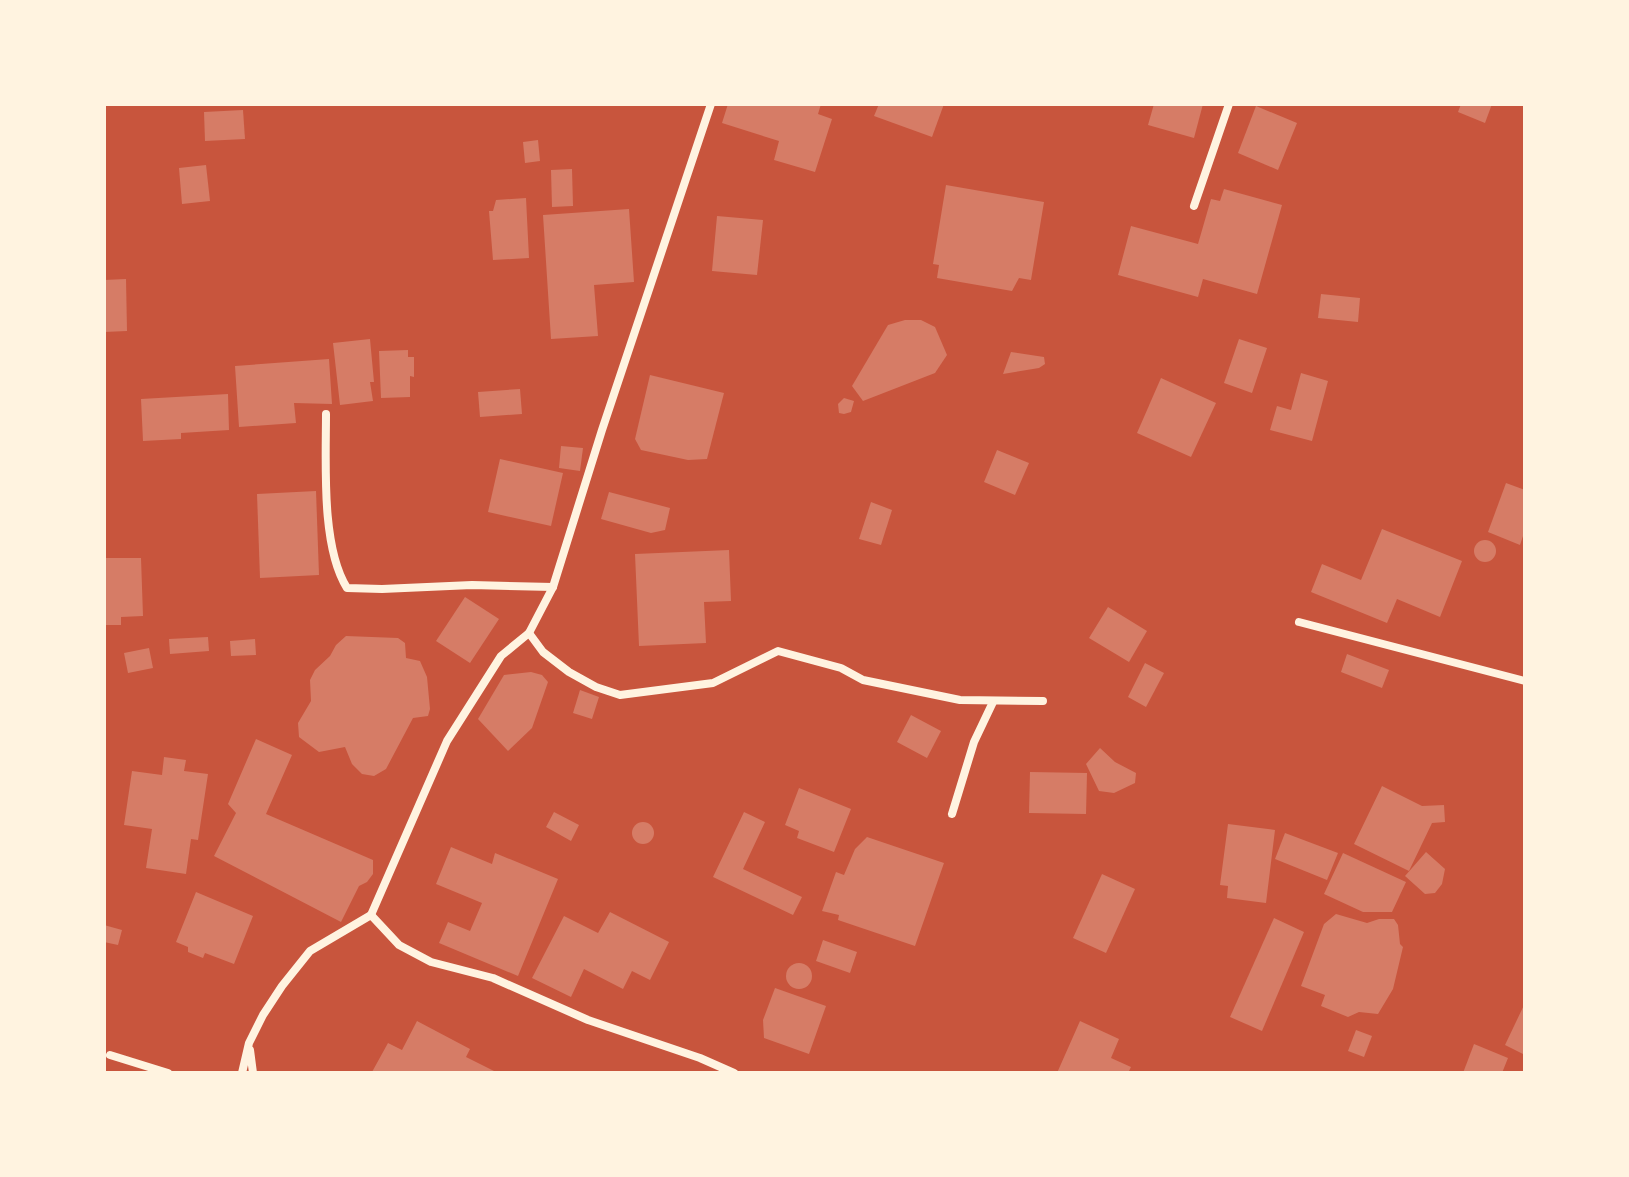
<svg xmlns="http://www.w3.org/2000/svg" width="1629" height="1177" font-family="'Roboto Condensed',sans-serif">
  <style>
    .building { fill: #d67c66 }
    .lines { fill: none; stroke-linecap: round; stroke-linejoin: round }
    .minor { stroke: #fff3e0; stroke-width: 8 }
  </style>
  <rect width="100%" height="100%" fill="#c8553d"/>
  <!-- building -->
  <g class="building">
    <polygon points="728,104 821,104 818,114 832,119 815,172 774,160 779,141 722,123"/>
    <polygon points="879,104 944,104 932,137 874,116"/>
    <polygon points="1154,104 1203,104 1194,138 1148,125"/>
    <polygon points="1461,104 1492,104 1485,123 1458,112"/>
    <polygon points="1256,106 1297,123 1278,170 1238,153"/>
    <polygon points="243,110 245,139 205,141 204,112"/>
    <polygon points="538,140 540,161 525,163 523,142"/>
    <polygon points="206,165 210,201 182,204 179,168"/>
    <polygon points="572,169 573,206 552,207 551,170"/>
    <polygon points="946,185 1044,202 1031,280 1019,278 1012,291 937,278 939,265 933,264"/>
    <polygon points="1224,189 1282,205 1257,294 1203,279 1198,297 1118,275 1131,226 1198,244 1211,199 1220,201"/>
    <polygon points="526,198 529,258 493,260 489,211 493,211 496,200"/>
    <polygon points="629,209 634,282 594,285 598,336 551,339 543,215"/>
    <polygon points="717,216 763,220 757,275 712,271"/>
    <polygon points="126,279 127,331 104,332 104,280"/>
    <polygon points="1321,294 1360,298 1358,322 1318,318"/>
    <polygon points="905,320 921,320 935,327 947,355 935,373 863,401 852,386 888,325"/>
    <polygon points="370,339 374,382 370,382 373,401 340,405 333,343"/>
    <polygon points="1239,339 1267,348 1252,393 1224,383"/>
    <polygon points="408,350 408,357 414,357 414,377 410,376 410,397 381,398 379,351"/>
    <polygon points="1011,352 1044,357 1045,364 1039,368 1003,374"/>
    <polygon points="329,359 332,404 294,403 296,423 239,427 235,366"/>
    <polygon points="1301,373 1328,381 1312,441 1270,430 1277,406 1291,410"/>
    <polygon points="650,375 724,393 707,459 688,460 641,450 635,439"/>
    <polygon points="1161,378 1216,403 1191,457 1137,433"/>
    <polygon points="520,389 522,414 480,417 478,392"/>
    <polygon points="228,394 229,430 181,433 181,439 143,441 141,399"/>
    <polygon points="844,398 854,401 851,412 844,414 839,413 838,404"/>
    <polygon points="561,446 583,448 580,471 559,468"/>
    <polygon points="997,450 1029,463 1015,495 984,482"/>
    <polygon points="500,459 563,473 551,526 488,512"/>
    <polygon points="1506,483 1525,490 1525,530 1520,545 1488,532"/>
    <polygon points="316,491 319,575 260,578 257,494"/>
    <polygon points="609,492 670,508 665,530 651,533 601,519"/>
    <polygon points="871,502 892,510 881,545 859,539"/>
    <polygon points="1382,529 1462,561 1440,617 1397,599 1387,623 1311,592 1322,564 1361,580"/>
    <circle cx="1485" cy="551" r="11"/>
    <polygon points="729,550 731,601 704,602 706,643 639,646 635,554"/>
    <polygon points="104,558 141,558 143,616 121,617 121,625 104,625"/>
    <polygon points="465,597 499,619 470,663 436,641"/>
    <polygon points="1108,607 1147,631 1129,662 1089,638"/>
    <polygon points="346,636 398,638 405,643 406,658 420,661 427,677 430,709 428,716 413,718 386,769 374,776 362,774 352,764 345,747 319,752 299,737 298,723 311,701 310,680 315,670 330,656 336,645"/>
    <polygon points="208,637 209,651 170,654 169,639"/>
    <polygon points="255,639 256,655 231,656 230,641"/>
    <polygon points="149,648 153,668 128,673 124,653"/>
    <polygon points="1347,654 1389,670 1382,688 1341,672"/>
    <polygon points="1145,663 1164,673 1146,707 1128,697"/>
    <polygon points="531,672 542,675 548,682 532,728 508,751 478,719 504,675"/>
    <polygon points="580,690 599,697 592,719 573,713"/>
    <polygon points="911,715 941,731 927,758 897,742"/>
    <polygon points="256,739 292,755 266,814 373,860 373,874 367,882 359,886 341,922 214,856 236,813 228,804"/>
    <polygon points="1100,748 1115,762 1136,773 1135,783 1114,793 1099,791 1086,764"/>
    <polygon points="164,757 186,760 184,771 208,774 198,840 191,839 186,874 146,868 152,829 124,825 132,771 162,775"/>
    <polygon points="1030,772 1087,773 1086,814 1029,813"/>
    <polygon points="1382,786 1422,806 1444,805 1445,822 1432,823 1409,871 1354,844"/>
    <polygon points="799,788 851,809 834,852 797,838 799,831 785,825"/>
    <polygon points="554,812 579,825 571,841 546,827"/>
    <polygon points="744,812 765,822 743,869 802,897 793,915 713,877"/>
    <circle cx="643" cy="833" r="11"/>
    <polygon points="1228,824 1275,830 1266,903 1227,898 1228,886 1220,885"/>
    <polygon points="1285,833 1338,853 1327,880 1275,859"/>
    <polygon points="867,837 944,863 915,946 838,920 839,915 822,911 836,872 844,875 855,849"/>
    <polygon points="451,847 492,864 495,853 558,879 518,976 439,943 448,922 470,931 482,903 436,884"/>
    <polygon points="1426,852 1445,869 1442,884 1435,893 1425,894 1405,876"/>
    <polygon points="1343,853 1406,882 1392,912 1363,912 1324,894"/>
    <polygon points="1102,874 1135,889 1106,953 1073,938"/>
    <polygon points="196,892 253,916 234,964 205,953 203,958 188,952 188,947 176,942"/>
    <polygon points="610,912 669,942 650,980 632,971 623,989 584,969 571,997 532,978 564,916 598,933"/>
    <polygon points="1336,914 1367,923 1379,919 1394,919 1398,925 1400,944 1403,947 1393,989 1378,1014 1359,1012 1348,1017 1321,1006 1325,995 1301,986 1324,924"/>
    <polygon points="1274,918 1304,932 1262,1031 1230,1017"/>
    <polygon points="104,925 122,930 118,945 104,942"/>
    <polygon points="823,940 857,952 850,973 816,961"/>
    <circle cx="799" cy="976" r="13"/>
    <polygon points="775,988 826,1006 809,1054 764,1038 763,1020"/>
    <polygon points="1525,1003 1525,1055 1505,1045"/>
    <polygon points="417,1021 470,1049 466,1057 498,1073 372,1072 388,1043 402,1050"/>
    <polygon points="1080,1021 1119,1039 1111,1058 1131,1067 1128,1073 1057,1073"/>
    <polygon points="1356,1030 1372,1036 1364,1057 1348,1051"/>
    <polygon points="1474,1044 1508,1058 1502,1073 1463,1073"/>
  </g>
  <g class="lines">
    <!-- minor -->
    <g class="minor">
      <polyline points="1194,206 1229,104"/>
      <path d="M326 414C326 462 321 547 347 588L382 589 472 585 553 587"/>
      <polyline points="1299,622 1525,681"/>
      <polyline points="529,633 543,652 569,672 596,687 620,695 713,683 778,651 841,668 863,680 960,700 1043,701"/>
      <polyline points="952,814 974,742 993,702"/>
      <polyline points="371,915 447,741 501,656 529,633 553,587 602,430 711,104"/>
      <polyline points="250,1050 253,1073"/>
      <polyline points="110,1055 168,1073"/>
      <polyline points="242,1073 249,1043 263,1015 282,986 310,951 371,915 399,945 431,962 493,978 588,1020 700,1058 734,1073"/>
    </g>
  </g>
  <!-- border -->
  <rect width="1629" height="1177" fill="none" stroke="#fff3e0" stroke-width="212"/>
</svg>
